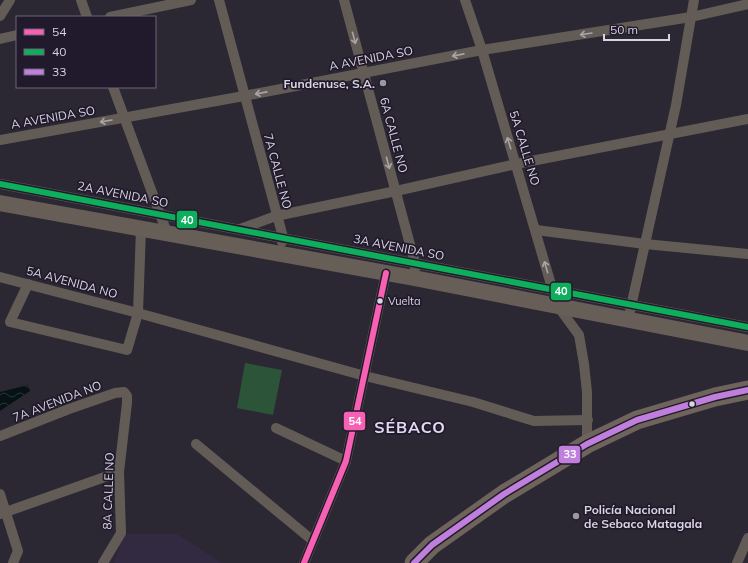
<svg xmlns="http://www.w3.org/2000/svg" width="748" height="563" font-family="Mulish,sans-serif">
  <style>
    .built { fill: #322a40 }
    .garden { fill: #2b5438 }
    .water { fill: url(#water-waves) }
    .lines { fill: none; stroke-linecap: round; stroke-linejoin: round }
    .street { stroke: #635c56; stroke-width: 10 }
    .primary { stroke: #685e58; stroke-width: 16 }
    .highway { stroke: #6e645c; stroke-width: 19 }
    .bus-1-casing { stroke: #211a2c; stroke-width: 9 }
    .bus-2-casing { stroke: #211a2c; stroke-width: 9 }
    .bus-3-casing { stroke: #211a2c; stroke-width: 9 }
    .bus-1 { stroke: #f860b3; stroke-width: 6 }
    .bus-2 { stroke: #0daf5c; stroke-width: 6 }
    .bus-3 { stroke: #c07fdc; stroke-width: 6 }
    .oneway { stroke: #a9a4a9 }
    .poi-dot { fill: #9c98a3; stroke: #211a2c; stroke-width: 1.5 }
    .bus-dot { fill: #d8d4e0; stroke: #211a2c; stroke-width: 1.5 }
    .labels { text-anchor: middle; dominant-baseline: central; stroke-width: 3.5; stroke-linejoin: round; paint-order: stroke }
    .bus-label { font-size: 11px; fill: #d8d4e0; stroke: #211a2c; text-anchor: start }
    .street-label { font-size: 12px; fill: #d8d4e0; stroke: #211a2c }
    .poi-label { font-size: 12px; font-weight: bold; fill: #d8d4e0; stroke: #211a2c; text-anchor: end }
    .district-label { font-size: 16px; font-weight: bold; letter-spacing: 1px; fill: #e2d9f2; stroke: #211a2c }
    .line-badge { stroke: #211a2c; stroke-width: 1.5 }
    .badge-label { font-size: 11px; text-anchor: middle; font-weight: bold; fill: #fff }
  </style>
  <defs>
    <pattern id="water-waves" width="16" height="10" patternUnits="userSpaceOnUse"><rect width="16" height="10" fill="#061215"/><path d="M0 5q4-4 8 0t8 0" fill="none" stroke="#2a3437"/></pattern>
  </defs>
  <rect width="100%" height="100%" fill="#2c2833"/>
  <!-- built -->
  <polygon class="built" points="124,534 177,534 222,563 114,563"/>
  <!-- garden -->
  <polygon class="garden" points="245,363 282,370 273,415 237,408"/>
  <!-- water -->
  <polygon class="water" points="28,385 30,391 0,411 0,392"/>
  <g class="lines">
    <!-- street -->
    <g class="street">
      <polyline points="81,0 87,17"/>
      <polyline points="219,0 283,237 282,242"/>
      <polyline points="344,0 415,263 415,269"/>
      <polyline points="465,0 482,50 557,305 579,335 584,364 587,392 587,444"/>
      <polyline points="0,16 10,0"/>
      <polyline points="110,17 191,0"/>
      <polyline points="0,39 17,35"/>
      <polyline points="113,87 167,233"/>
      <polyline points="0,140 244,96 482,50 691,17 748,4"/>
      <polyline points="0,184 748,327"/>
      <polyline points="240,229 276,216 396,191 516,164 748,119"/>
      <polyline points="536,230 645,244 748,254"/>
      <polyline points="0,277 138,313 365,376 473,402 534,421 588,420"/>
      <polyline points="28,284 10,322 127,350 138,313 141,229"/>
      <polyline points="630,311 676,105 694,0"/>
      <polyline points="276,428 346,461"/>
      <polyline points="0,436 69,409 115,393 124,392 127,396 127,403 119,472 121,533 103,563"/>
      <polyline points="196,444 312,540"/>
      <polyline points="0,494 18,551 13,563"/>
      <polyline points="0,514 119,472"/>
      <polyline points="304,563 346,461 386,273"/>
      <polyline points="737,563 748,538"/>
    </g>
    <!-- primary -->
    <polyline class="primary" points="0,203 414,278 748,343"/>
    <!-- highway -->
    <polyline class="highway" points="414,563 432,545 504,494 587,444 637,420 715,397 748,390"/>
    <defs>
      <polyline id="bus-1" points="304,563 346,461 386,273"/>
      <polyline id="bus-2" points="0,184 748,327"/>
      <polyline id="bus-3" points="414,563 432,545 504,494 587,444 637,420 715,397 748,390"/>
    </defs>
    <!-- bus-1 casing -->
    <use href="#bus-1" class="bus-1-casing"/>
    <!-- bus-2 casing -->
    <use href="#bus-2" class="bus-2-casing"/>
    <!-- bus-3 casing -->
    <use href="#bus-3" class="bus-3-casing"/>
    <!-- bus-1 -->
    <use href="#bus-1" class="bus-1"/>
    <!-- bus-2 -->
    <use href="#bus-2" class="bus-2"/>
    <!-- bus-3 -->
    <use href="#bus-3" class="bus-3"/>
  </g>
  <!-- one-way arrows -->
  <defs><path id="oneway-shaft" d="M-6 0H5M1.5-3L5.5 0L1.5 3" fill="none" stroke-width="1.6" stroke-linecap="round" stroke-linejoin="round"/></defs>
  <g class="oneway">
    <use href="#oneway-shaft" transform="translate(586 34) rotate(171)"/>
    <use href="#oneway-shaft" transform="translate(354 38) rotate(75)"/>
    <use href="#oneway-shaft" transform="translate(458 55) rotate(169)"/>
    <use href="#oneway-shaft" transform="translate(261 93) rotate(169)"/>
    <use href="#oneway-shaft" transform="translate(106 121) rotate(170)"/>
    <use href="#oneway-shaft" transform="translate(509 143) rotate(-107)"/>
    <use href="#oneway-shaft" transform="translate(388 163) rotate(75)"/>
    <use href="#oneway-shaft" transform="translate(546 267) rotate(-106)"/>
  </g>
  <!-- markers -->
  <g class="poi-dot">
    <circle cx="383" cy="83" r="4"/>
    <circle cx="576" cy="516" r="4"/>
  </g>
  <g class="bus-dot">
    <circle cx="380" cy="301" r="3.5"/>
    <circle cx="692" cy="404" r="3.5"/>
  </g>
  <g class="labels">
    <!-- bus labels -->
    <g class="bus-label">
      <text x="388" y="301">Vuelta</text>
    </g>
    <!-- street labels -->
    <g class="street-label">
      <text transform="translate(371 58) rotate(-11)">A AVENIDA SO</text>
      <text transform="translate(53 117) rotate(-10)">A AVENIDA SO</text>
      <text transform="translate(394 135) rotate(75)">6A CALLE NO</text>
      <text transform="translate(525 148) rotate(73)">5A CALLE NO</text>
      <text transform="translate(278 171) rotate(75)">7A CALLE NO</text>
      <text transform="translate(123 194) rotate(11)">2A AVENIDA SO</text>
      <text transform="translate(399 247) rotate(11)">3A AVENIDA SO</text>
      <text transform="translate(72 282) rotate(15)">5A AVENIDA NO</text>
      <text transform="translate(57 401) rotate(-21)">7A AVENIDA NO</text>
      <text transform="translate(108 491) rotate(-88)">8A CALLE NO</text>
    </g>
    <!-- poi labels -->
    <g class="poi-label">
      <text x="375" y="83">Fundenuse, S.A.</text>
      <text x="584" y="509" text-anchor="start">Policía Nacional<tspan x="584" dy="14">de Sebaco Matagala</tspan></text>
    </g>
    <!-- district labels -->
    <g class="district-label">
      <text x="410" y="427">SÉBACO</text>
    </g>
  </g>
  <g class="line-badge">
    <rect x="176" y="210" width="22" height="19" rx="4" fill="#0daf5c"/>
    <rect x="550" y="282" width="22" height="19" rx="4" fill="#0daf5c"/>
    <rect x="343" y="411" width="23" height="20" rx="4" fill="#f860b3"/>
    <rect x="558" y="445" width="23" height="19" rx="4" fill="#c07fdc"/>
  </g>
  <g class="badge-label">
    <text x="187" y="224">40</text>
    <text x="561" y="295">40</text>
    <text x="355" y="425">54</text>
    <text x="570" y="458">33</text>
  </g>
  <!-- legend -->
  <rect x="16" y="16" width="140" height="72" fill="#211a2c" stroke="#6a6474"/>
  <rect x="24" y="29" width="20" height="6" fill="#f860b3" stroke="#6a6474"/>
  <text x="52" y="36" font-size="12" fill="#d8d4e0">54</text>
  <rect x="24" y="49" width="20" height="6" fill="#0daf5c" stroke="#6a6474"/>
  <text x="52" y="56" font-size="12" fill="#d8d4e0">40</text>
  <rect x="24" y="69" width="20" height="6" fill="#c07fdc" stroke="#6a6474"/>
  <text x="52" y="76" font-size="12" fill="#d8d4e0">33</text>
  <!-- scale -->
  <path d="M604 34v6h65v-6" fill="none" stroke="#d8d4e0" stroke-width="2"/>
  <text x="610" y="34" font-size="12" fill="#d8d4e0" stroke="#211a2c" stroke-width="3" paint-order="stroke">50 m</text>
</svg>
